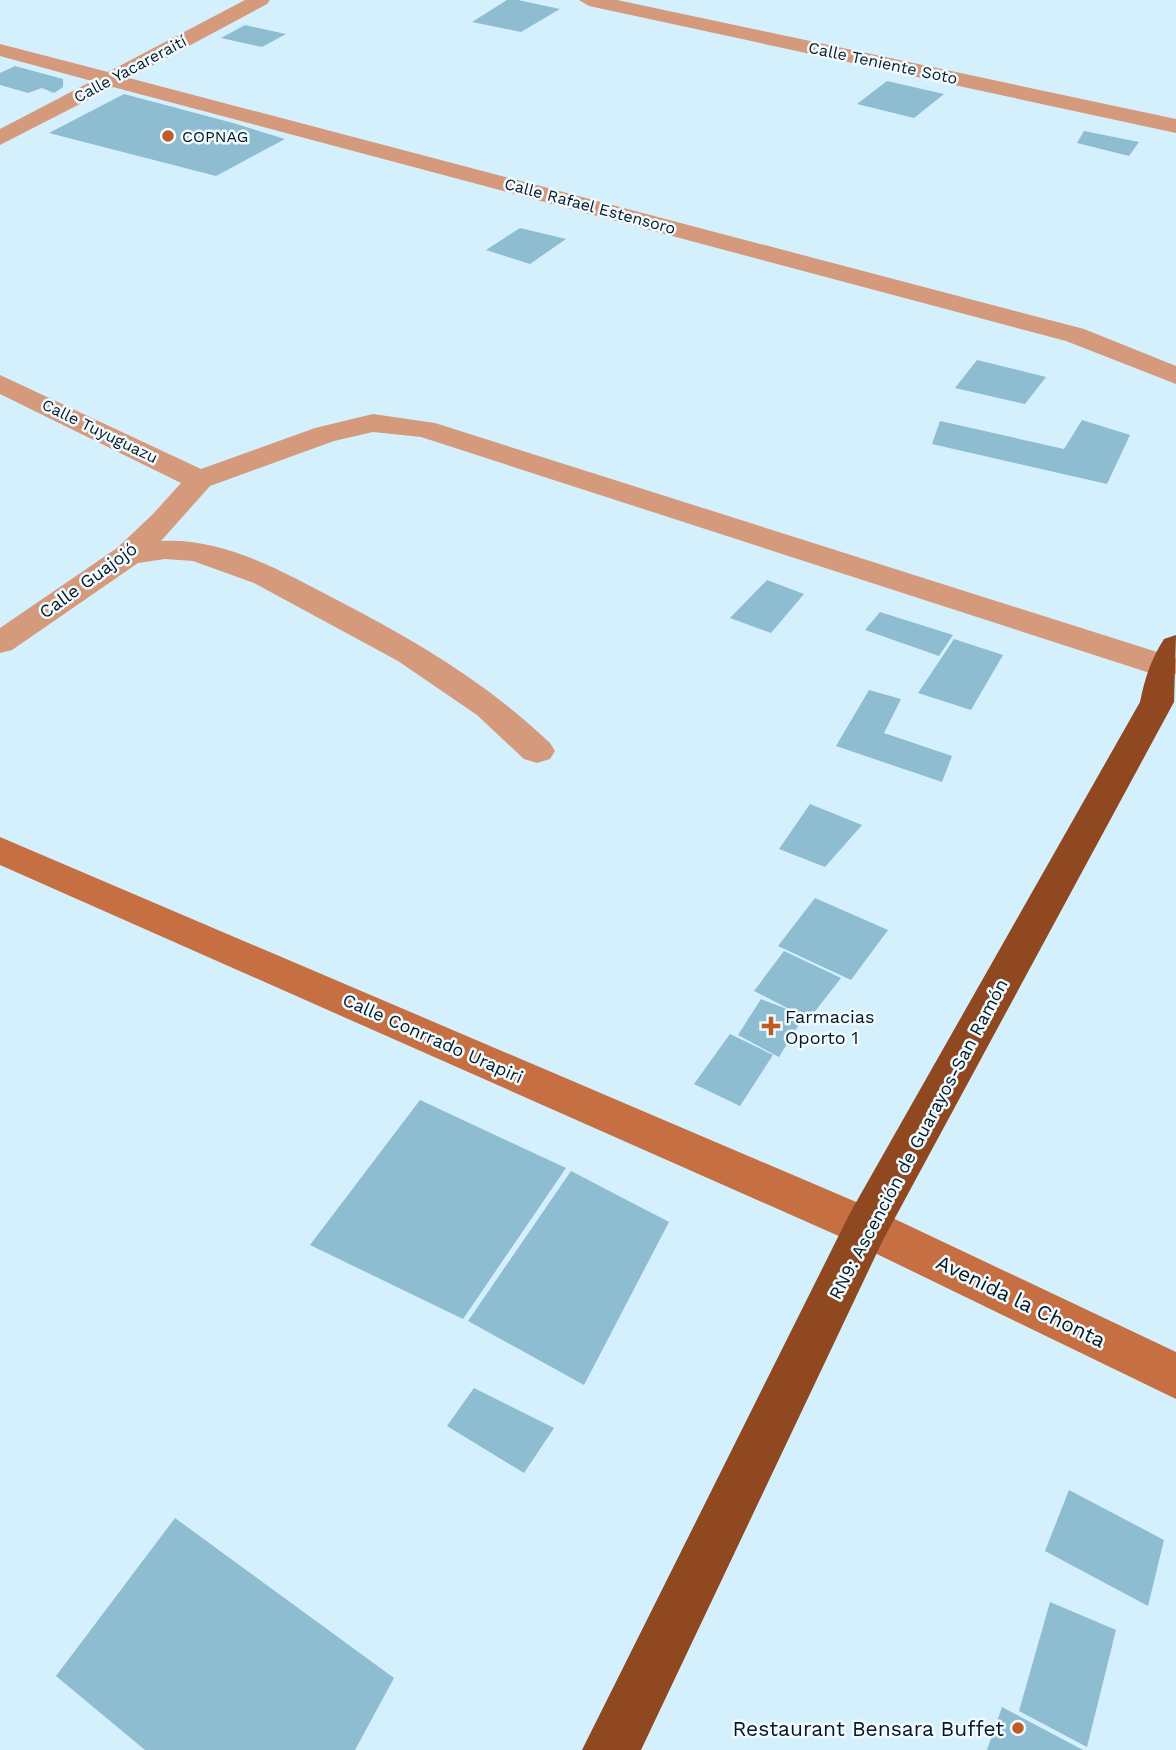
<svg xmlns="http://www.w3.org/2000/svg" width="1176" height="1750" font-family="'Work Sans',sans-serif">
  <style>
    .building { fill: #8ebcd1 }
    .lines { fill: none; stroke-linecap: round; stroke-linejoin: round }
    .street { fill: #d5997c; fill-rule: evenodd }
    .secondary { fill: #c66f42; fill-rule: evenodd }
    .highway { fill: #904821; fill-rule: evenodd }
    .poi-dot { fill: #bf5c23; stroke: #f0fafe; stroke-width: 2.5 }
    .labels { text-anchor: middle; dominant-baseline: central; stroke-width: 5; stroke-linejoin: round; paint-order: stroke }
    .far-street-label { font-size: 16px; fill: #071920; stroke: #f0fafe }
    .far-poi-label { font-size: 16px; fill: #071920; stroke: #f0fafe; text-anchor: start }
    .street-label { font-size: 18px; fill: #071920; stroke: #f0fafe }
    .poi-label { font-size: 18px; fill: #071920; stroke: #f0fafe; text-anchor: start }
    .near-street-label { font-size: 21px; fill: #071920; stroke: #f0fafe }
    .near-poi-label { font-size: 21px; fill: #071920; stroke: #f0fafe; text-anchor: end }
  </style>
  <rect width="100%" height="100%" fill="#d4f0fc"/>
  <!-- building -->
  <g class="building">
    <polygon points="507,0 518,0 560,9 521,32 472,22"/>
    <polygon points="245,25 286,34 262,47 221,38"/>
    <polygon points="15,66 63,79 63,87 54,93 42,88 28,93 0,85 0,73"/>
    <polygon points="887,81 944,94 914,118 857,104"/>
    <polygon points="124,94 233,123 285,139 216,176 49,133"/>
    <polygon points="1084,131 1139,142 1129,156 1077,143"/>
    <polygon points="520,228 566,239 530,264 486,250"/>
    <polygon points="977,360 1046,377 1025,404 955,388"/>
    <polygon points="1082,420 1130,435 1107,484 932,444 940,421 1064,449"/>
    <polygon points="767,580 804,594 771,633 730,618"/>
    <polygon points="880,612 953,635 939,656 865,630"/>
    <polygon points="954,639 1003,655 971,710 918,693"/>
    <polygon points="869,690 901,699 884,733 952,756 942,782 836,746"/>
    <polygon points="810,804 862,825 825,867 779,849"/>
    <polygon points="815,898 888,930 851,980 778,946"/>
    <polygon points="784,951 841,978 809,1019 804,1016 779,1057 738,1035 761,999 797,1013 754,991"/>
    <polygon points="730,1034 773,1055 740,1106 694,1084"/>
    <polygon points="420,1100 566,1168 463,1319 310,1245"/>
    <polygon points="571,1171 669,1222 584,1385 468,1321"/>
    <polygon points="474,1388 554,1428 524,1473 447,1426"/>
    <polygon points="1069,1490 1164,1540 1148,1606 1045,1551"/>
    <polygon points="175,1518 394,1678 355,1750 145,1750 56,1676"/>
    <polygon points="1050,1602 1116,1630 1087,1747 1019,1711"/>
    <polygon points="1002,1707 1083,1750 987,1750"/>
  </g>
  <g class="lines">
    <!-- street -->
    <g class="street">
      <polygon points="245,0 270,0 267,4 129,78 1084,329 1176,366 1176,384 1066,341 113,87 0,145 0,129 92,81 0,56 0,44 108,72"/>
      <polygon points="579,0 617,0 1176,119 1176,133 589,6"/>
      <path d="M0 375 201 469 315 428 373 414 435 423 1176 658V674L1165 677 1153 674 421 437 373 432 334 441 210 486 161 541C223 537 283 572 337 600 414 640 486 682 550 743L555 751 550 759 537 763 524 759 477 715 398 661 254 583 193 561 165 559 138 563 12 650 0 653V628L117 548 153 514 181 483 0 394Z"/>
    </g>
    <!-- secondary -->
    <polygon class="secondary" points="0,837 882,1213 1176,1352 1176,1399 850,1241 0,865"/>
    <!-- highway -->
    <path class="highway" d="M1176 635 1174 702 883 1240 641 1750H582L850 1213 1140 702C1145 678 1151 659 1164 639Z"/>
  </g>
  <!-- markers -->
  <g class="poi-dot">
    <circle cx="168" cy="136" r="7"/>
    <path d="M767.5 1015.5h7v7h7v7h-7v7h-7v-7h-7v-7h7z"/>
    <circle cx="1018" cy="1728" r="7"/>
  </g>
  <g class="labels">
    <!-- far-street labels -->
    <g class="far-street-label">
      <text transform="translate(883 63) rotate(12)">Calle Teniente Soto</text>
      <text transform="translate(130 69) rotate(-28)">Calle Yacareraití</text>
      <text transform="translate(590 206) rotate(15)">Calle Rafael Estensoro</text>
      <text transform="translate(100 431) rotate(26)">Calle Tuyuguazu</text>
    </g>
    <!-- far-poi labels -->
    <g class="far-poi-label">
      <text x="182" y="136">COPNAG</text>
    </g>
    <!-- street labels -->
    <g class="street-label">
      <text transform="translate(88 580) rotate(-36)">Calle Guajojó</text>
      <text transform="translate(433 1038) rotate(24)">Calle Conrrado Urapiri</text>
      <text transform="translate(918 1139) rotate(-62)">RN9: Ascención de Guarayos-San Ramón</text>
    </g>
    <!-- poi labels -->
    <g class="poi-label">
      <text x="785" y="1016">Farmacias<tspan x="785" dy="21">Oporto 1</tspan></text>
    </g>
    <!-- near-street labels -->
    <g class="near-street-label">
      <text transform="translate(1021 1301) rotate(26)">Avenida la Chonta</text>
    </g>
    <!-- near-poi labels -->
    <g class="near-poi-label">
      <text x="1004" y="1728">Restaurant Bensara Buffet</text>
    </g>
  </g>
</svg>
